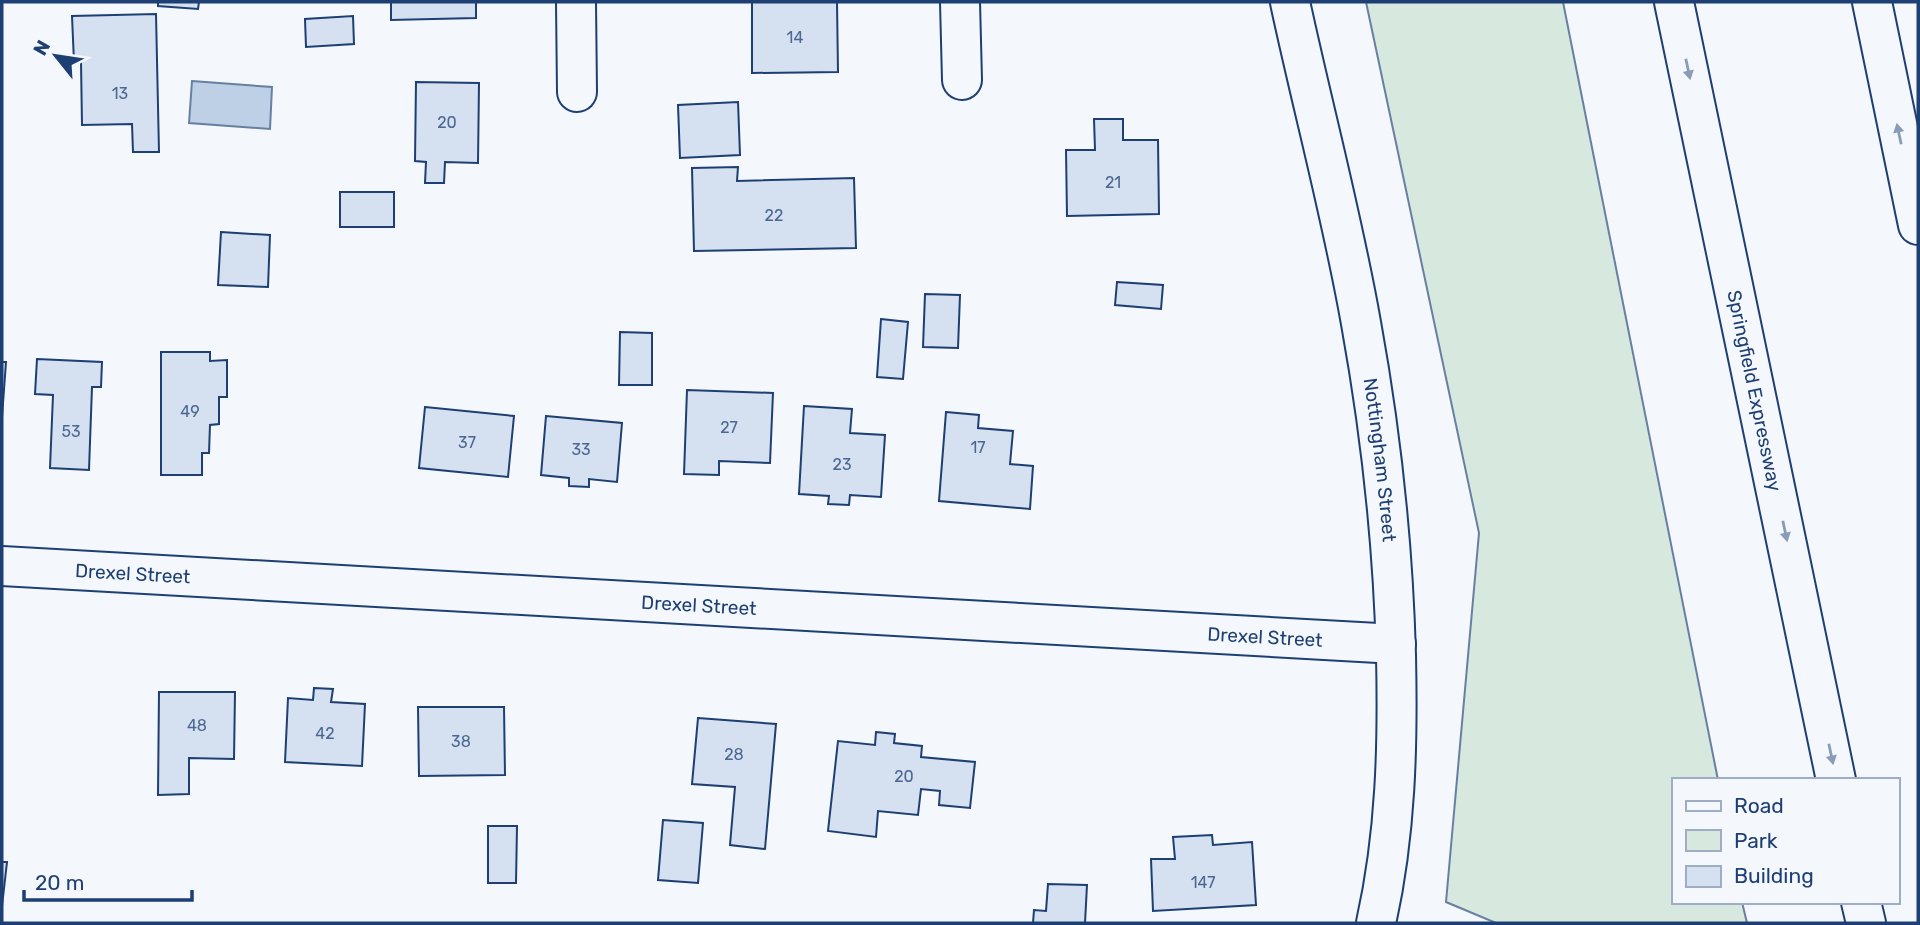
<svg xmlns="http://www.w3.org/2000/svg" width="1920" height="925" font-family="Rubik,sans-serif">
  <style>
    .green { fill: #d7e8df; stroke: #687fa3; stroke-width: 2 }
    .water { fill: #bed0e5; stroke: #687fa3; stroke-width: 2 }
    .building { fill: #d5e0f0; stroke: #1d3f73; stroke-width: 2 }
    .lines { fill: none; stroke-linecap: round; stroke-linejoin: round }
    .minor-casing { stroke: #1d3f73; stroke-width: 42 }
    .tertiary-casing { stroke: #1d3f73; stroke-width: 42 }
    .motorway-casing { stroke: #1d3f73; stroke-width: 42 }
    .minor { stroke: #f4f7fb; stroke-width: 38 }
    .tertiary { stroke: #f4f7fb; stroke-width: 38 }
    .motorway { stroke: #f4f7fb; stroke-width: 38 }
    .oneway { fill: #889bb7 }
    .labels { text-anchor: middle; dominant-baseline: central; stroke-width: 5; stroke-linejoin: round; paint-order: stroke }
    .number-label { font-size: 16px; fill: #4b6792 }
    .street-label { font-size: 19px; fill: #1d3f73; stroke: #f4f7fb }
  </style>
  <rect width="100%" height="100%" fill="#f4f7fb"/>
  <!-- green -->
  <polygon class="green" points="1366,2 1563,2 1718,780 1673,780 1673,902 1742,902 1747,923 1496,923 1446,902 1479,533"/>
  <!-- water -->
  <polygon class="water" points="192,81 272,87 270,129 189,123"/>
  <!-- building -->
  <g class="building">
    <polygon points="158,2 199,2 198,9 158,6"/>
    <polygon points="391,2 476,2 476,18 391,20"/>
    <polygon points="752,2 837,2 838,72 752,73"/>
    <polygon points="156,14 159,152 133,152 132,124 82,125 81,62 74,62 72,16"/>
    <polygon points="353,16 354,44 306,47 305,19"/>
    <polygon points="416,82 479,83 478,163 445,162 444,183 425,183 426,162 415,161"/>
    <polygon points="738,102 740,155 680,158 678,105"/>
    <polygon points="1094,119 1123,119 1123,140 1158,140 1159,214 1067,216 1066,150 1095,150"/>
    <polygon points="738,167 737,181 854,178 856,248 694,251 692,168"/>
    <rect x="340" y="192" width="54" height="35"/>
    <polygon points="221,232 270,235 268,287 218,285"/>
    <polygon points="1117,282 1163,285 1161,309 1115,305"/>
    <polygon points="925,294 960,295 958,348 923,347"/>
    <polygon points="881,319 908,322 903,379 877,377"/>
    <polygon points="620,332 652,333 652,385 619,385"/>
    <polygon points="161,352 210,352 210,361 227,360 227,397 219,397 219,424 210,425 209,453 202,453 202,475 161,475"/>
    <polygon points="37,359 102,362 101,387 92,387 89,470 50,468 53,395 35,394"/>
    <polygon points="2,362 6,362 2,417"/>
    <polygon points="687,390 773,393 770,463 719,461 719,475 684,474"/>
    <polygon points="804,406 852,409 850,433 885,435 881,497 850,495 849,505 828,504 829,496 799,494"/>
    <polygon points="425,407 514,416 508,477 419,468"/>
    <polygon points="946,412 979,415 978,428 1013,431 1010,464 1033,466 1030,509 939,501"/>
    <polygon points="546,416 622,423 617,482 589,479 589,487 569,486 569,478 541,475"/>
    <polygon points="314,688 333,689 331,702 365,704 362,766 285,762 288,698 313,700"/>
    <polygon points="159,692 235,692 234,759 189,758 189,794 158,795"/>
    <polygon points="418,707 504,707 505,775 419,776"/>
    <polygon points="698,718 776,724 765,849 730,845 735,787 692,784"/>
    <polygon points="876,732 895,734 894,743 922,746 921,757 975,762 970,808 939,805 940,791 921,789 918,815 878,811 876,837 828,831 838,741 875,745"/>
    <polygon points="663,820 703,823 698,883 658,880"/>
    <polygon points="488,826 517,826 516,883 488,883"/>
    <polygon points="1212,835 1213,845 1252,842 1256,905 1153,911 1151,859 1175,859 1173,837"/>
    <polygon points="2,862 7,862 2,906"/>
    <polygon points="1048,884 1087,885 1085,923 1033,923 1034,910 1046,911"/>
  </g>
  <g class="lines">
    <defs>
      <g id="minor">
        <polyline points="576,2 577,92"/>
        <polyline points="960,2 962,80"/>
        <path id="s1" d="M2 566 1396 644"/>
      </g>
      <g id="tertiary">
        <path id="s2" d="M1290 2C1313 109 1342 215 1361 323 1381 433 1393 543 1396 655 1398 745 1396 834 1376 923"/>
      </g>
      <g id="motorway">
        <path id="s3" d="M1674 2 1836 780"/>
        <polyline points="1872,2 1918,225"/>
        <polyline points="1861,902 1866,923"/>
      </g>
    </defs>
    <!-- minor casing -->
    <use href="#minor" class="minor-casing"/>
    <!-- tertiary casing -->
    <use href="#tertiary" class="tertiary-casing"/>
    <!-- motorway casing -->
    <use href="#motorway" class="motorway-casing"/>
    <!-- minor -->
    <use href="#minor" class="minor"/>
    <!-- tertiary -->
    <use href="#tertiary" class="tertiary"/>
    <!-- motorway -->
    <use href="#motorway" class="motorway"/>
  </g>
  <!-- one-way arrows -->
  <defs><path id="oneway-solid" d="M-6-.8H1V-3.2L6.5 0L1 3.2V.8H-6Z" transform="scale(1.75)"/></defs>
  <g class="oneway">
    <use href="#oneway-solid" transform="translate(1688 69) rotate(78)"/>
    <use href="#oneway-solid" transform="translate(1899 134) rotate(-102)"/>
    <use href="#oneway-solid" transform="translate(1785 531) rotate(78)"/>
    <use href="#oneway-solid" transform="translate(1831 754) rotate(78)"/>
  </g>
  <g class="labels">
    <!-- number labels -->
    <g class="number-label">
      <text x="795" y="37">14</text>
      <text x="120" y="93">13</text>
      <text x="447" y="122">20</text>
      <text x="1113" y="182">21</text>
      <text x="774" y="215">22</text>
      <text x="190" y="411">49</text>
      <text x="729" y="427">27</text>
      <text x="71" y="431">53</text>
      <text x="467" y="442">37</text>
      <text x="978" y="447">17</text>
      <text x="581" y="449">33</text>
      <text x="842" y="464">23</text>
      <text x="197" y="725">48</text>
      <text x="325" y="733">42</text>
      <text x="461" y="741">38</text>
      <text x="734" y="754">28</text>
      <text x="904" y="776">20</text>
      <text x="1203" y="882">147</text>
    </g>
    <!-- street labels -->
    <g class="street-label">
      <text stroke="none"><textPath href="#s3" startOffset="397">Springfield Expressway</textPath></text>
      <text stroke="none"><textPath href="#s2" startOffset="467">Nottingham Street</textPath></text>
      <text stroke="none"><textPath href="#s1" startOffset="131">Drexel Street</textPath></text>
      <text stroke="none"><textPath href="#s1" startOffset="698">Drexel Street</textPath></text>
      <text stroke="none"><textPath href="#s1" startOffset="1265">Drexel Street</textPath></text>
    </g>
  </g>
  <!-- border -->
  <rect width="1920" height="925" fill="none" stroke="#1d3f73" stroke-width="7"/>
  <!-- legend -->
  <rect x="1672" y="778" width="228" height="126" fill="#f4f7fb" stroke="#9eadc5" stroke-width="2"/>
  <rect x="1686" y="801" width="35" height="10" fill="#f4f7fb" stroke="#9eadc5" stroke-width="2"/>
  <text x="1734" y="813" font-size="21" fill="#1d3f73">Road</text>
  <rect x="1686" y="830" width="35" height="21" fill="#d7e8df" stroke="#9eadc5" stroke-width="2"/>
  <text x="1734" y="848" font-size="21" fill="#1d3f73">Park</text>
  <rect x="1686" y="866" width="35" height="21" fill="#d5e0f0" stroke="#9eadc5" stroke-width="2"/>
  <text x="1734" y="883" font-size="21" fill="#1d3f73">Building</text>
  <!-- north arrow -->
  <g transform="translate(56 56) rotate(300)" stroke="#f4f7fb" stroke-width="5" paint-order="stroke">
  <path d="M0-5L12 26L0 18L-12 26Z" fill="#1d3f73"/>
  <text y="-10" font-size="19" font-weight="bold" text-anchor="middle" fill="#1d3f73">N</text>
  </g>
  <!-- scale -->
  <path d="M24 890v10h168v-10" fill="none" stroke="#1d3f73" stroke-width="3.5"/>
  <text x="35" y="890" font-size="21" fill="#1d3f73" stroke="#f4f7fb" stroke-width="5" paint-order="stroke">20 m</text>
</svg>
